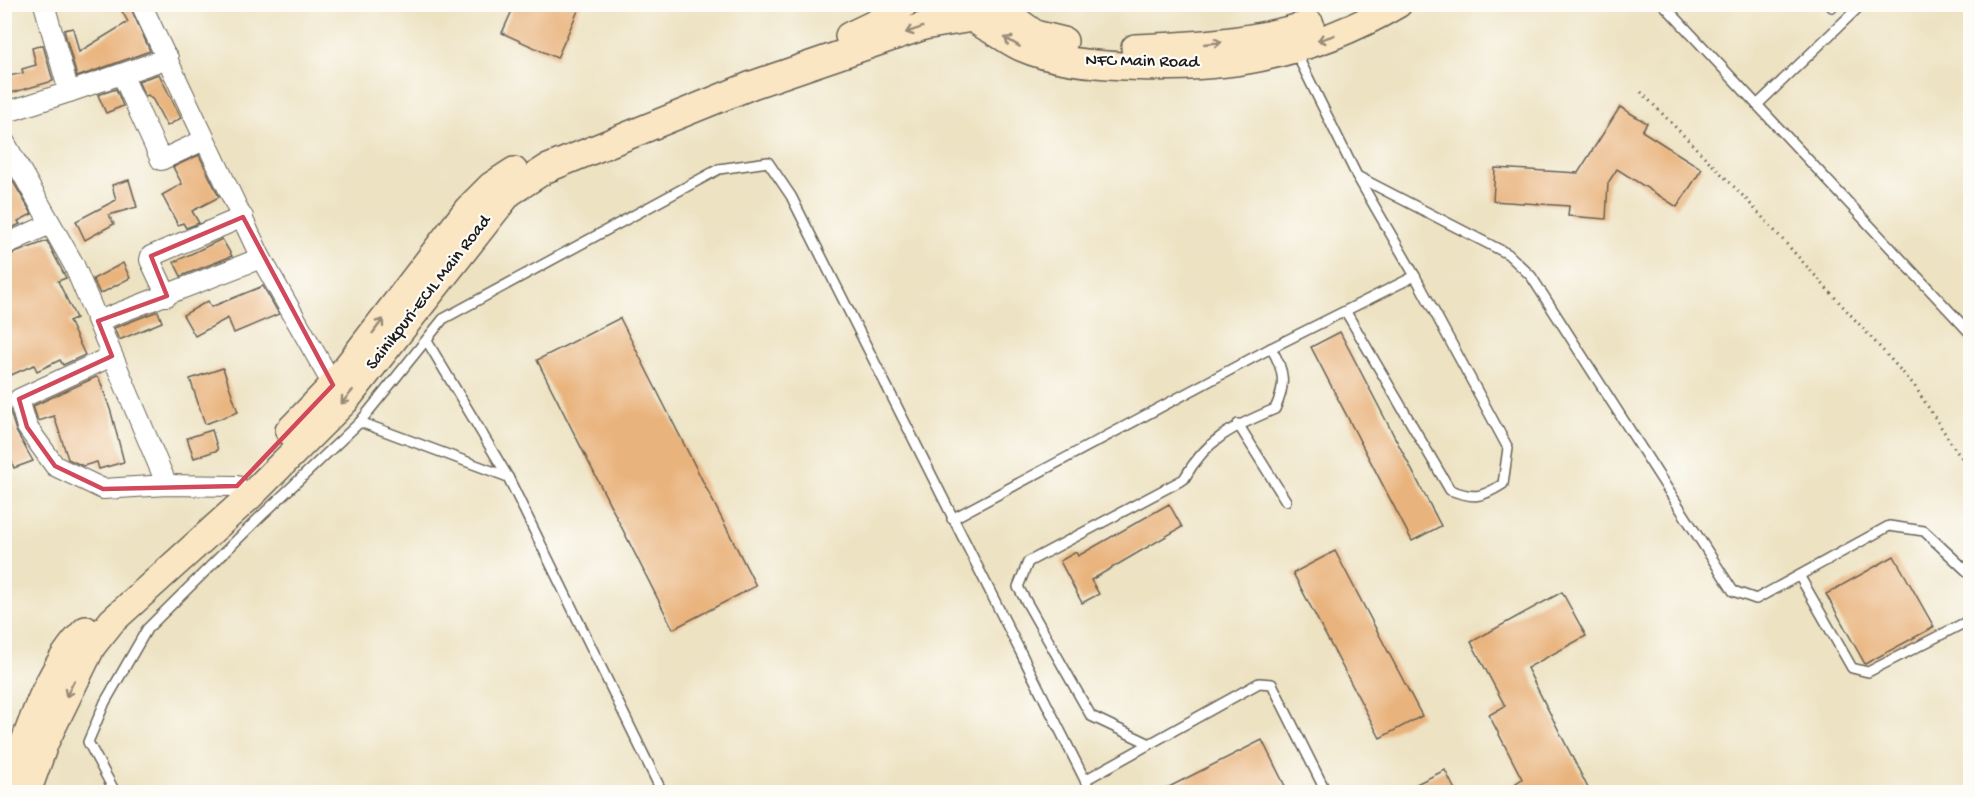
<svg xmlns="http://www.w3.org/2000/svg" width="1975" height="797" font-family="'Gochi Hand',sans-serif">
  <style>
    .building { fill: #e9b37d }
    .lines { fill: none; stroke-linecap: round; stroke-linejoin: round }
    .service-casing { stroke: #656156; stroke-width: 12 }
    .minor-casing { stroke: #656156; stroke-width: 22 }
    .secondary-casing { stroke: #656156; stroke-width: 30 }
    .path { stroke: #656156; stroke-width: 3; stroke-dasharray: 1.5 4.5; stroke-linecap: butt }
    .service { stroke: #fff; stroke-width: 9 }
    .minor { stroke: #fff; stroke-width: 20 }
    .secondary { stroke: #fbe6c4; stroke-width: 27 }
    .oneway { stroke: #978b78 }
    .marked { fill: none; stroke: #d1495b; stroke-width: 4.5; stroke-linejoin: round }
    .labels { text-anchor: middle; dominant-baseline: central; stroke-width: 4.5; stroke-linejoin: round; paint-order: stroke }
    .street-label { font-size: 18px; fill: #1c1c1c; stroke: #fdfcf7 }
  </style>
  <rect width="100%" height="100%" fill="#fdfcf7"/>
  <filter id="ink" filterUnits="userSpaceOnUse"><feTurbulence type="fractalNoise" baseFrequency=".0167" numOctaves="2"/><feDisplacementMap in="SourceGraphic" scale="12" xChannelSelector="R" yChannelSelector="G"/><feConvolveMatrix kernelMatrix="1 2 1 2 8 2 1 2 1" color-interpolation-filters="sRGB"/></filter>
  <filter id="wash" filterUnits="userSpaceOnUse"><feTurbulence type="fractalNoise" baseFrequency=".008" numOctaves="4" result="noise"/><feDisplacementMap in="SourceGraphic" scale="24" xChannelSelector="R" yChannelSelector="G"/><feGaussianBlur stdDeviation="1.35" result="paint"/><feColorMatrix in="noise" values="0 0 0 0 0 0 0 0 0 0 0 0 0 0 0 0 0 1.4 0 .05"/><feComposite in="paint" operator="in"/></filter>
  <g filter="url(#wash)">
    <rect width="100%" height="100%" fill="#ede2c2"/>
    <g id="blocks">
      <!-- building -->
      <g class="building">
        <polygon points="118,4 129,4 150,51 77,77 64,30 73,28 79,52 128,22"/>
        <polygon points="515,4 581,4 557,58 502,33"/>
        <polygon points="43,45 53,81 4,95 4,77 23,73 22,69 36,65 32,48"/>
        <polygon points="159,74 181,118 167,126 153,100 148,95 145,96 138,81"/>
        <polygon points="116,89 123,106 106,113 98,95"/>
        <polygon points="1620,107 1647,123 1642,131 1702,169 1677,207 1617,169 1608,183 1606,219 1568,216 1569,206 1493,201 1495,168 1578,173"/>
        <polygon points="199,155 219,197 192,211 199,223 186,228 183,223 178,225 162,195 182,184 173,167"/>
        <polygon points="4,166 32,214 18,221 20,224 4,232"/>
        <polygon points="129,180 137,207 109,215 114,224 85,240 76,221 116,200 112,185"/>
        <polygon points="222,239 232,256 181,276 174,262"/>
        <polygon points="47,241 66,278 58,281 76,318 69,321 85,355 63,365 60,360 37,371 34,365 4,378 4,257"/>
        <polygon points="123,263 130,278 100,294 93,279"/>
        <polygon points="263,286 279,314 234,333 228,318 195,336 183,315 208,301 211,307"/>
        <polygon points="158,311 162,322 119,340 114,328"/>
        <polygon points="620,318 756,586 673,629 537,360"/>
        <polygon points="1340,332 1441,526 1412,541 1311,347"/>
        <polygon points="223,368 238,412 205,424 190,379"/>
        <polygon points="96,377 99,378 111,412 124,462 99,469 97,462 83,466 68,459 54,416 38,421 33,406"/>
        <polygon points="9,408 16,431 33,461 14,468 4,441 4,410"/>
        <polygon points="212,430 218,450 194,458 187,438"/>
        <polygon points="1169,504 1182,527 1091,580 1099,594 1082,603 1060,561 1076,552 1078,556"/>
        <polygon points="1335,551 1422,716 1380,738 1293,573"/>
        <polygon points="1894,556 1934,627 1865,664 1826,594"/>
        <polygon points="1562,592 1586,636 1527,668 1590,792 1521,792 1516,783 1522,779 1489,715 1505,706 1471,642"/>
        <polygon points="1262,740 1288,792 1159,792"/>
        <polygon points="1445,770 1456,792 1400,792"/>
      </g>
    </g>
  </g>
  <g filter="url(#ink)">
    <use href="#blocks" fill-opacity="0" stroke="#656156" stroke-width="1.5"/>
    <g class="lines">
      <defs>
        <g id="service">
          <polyline points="1663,4 1970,333"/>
          <polyline points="1829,4 1832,7"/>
          <polyline points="1757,105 1862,4"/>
          <polyline points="1357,176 1508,254 1531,276 1733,591 1756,599 1889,526 1924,531 1970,574"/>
          <path d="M1346 312 1450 490C1474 499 1481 498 1503 484L1508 448 1415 276"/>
          <polyline points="427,341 508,477 662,792"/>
          <polyline points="360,422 508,477"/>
          <polyline points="1238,424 1286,501"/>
          <polyline points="952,519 1271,348 1415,276 1357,176 1295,51"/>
          <polyline points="1800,577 1852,668 1868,672 1970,620"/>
          <path d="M1150 744 1091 716 1018 587 1028 562 1184 479C1206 439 1234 426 1275 409 1286 385 1285 371 1271 348"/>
          <polyline points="1085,780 1259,683 1272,684 1326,792"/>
          <polyline points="115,792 88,742 105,702 147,629 259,518 360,422 443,319 719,169 768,162 791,196 1091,792"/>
        </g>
        <g id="minor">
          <polyline points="44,4 69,92 168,58"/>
          <polyline points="141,4 261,258 333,385"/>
          <polyline points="122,74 161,160 204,140"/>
          <polyline points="4,113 69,92"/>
          <polyline points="4,141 74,265 167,485"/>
          <polyline points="4,245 50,224"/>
          <polyline points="167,296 150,260 151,256 243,217"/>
          <polyline points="98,321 261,258"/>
          <polyline points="112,356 19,399 27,427 55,466 103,489 167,485 237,486"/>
        </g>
        <g id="secondary">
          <polyline points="994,4 1035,34 1064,41"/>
          <path d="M966 5C973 22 980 23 995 32 1004 37 1013 44 1023 48 1077 72 1199 70 1258 58 1307 48 1354 30 1398 4"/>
          <polyline points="849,36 891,16 904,4"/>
          <path d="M1135 48C1194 46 1253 42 1310 24"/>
          <polyline points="289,431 333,385 468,209 491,186 514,171"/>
          <path d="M7 792C26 741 45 669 86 630"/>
          <polyline points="27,792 45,742 92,646 112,621 250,496 345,401 509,193 546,169 752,85 924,26 972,18 996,8"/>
        </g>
      </defs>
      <!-- service casing -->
      <use href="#service" class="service-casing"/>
      <!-- minor casing -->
      <use href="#minor" class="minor-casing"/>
      <!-- secondary casing -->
      <use href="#secondary" class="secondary-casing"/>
      <!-- path -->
      <polyline class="path" points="1641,92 1745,198 1914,385 1957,452 1970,467"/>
      <!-- service -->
      <use href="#service" class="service"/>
      <!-- minor -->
      <use href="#minor" class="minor"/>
      <!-- secondary -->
      <use href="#secondary" class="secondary"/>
    </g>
    <!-- one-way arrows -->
    <defs><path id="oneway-shaft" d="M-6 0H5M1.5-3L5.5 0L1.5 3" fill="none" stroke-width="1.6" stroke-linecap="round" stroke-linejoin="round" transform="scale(1.5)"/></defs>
    <g class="oneway">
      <use href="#oneway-shaft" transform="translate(914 30) rotate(161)"/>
      <use href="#oneway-shaft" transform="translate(1326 38) rotate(161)"/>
      <use href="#oneway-shaft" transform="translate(1012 42) rotate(-149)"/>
      <use href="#oneway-shaft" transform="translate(1213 43) rotate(-6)"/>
      <use href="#oneway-shaft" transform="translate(378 326) rotate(-53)"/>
      <use href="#oneway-shaft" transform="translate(347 397) rotate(130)"/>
      <use href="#oneway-shaft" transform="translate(70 689) rotate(116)"/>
    </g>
  </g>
  <!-- marked area -->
  <path class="marked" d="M243 217 333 385 237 486 103 489 55 466 27 427 19 399 112 356 98 321 167 296 151 256Z"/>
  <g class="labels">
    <!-- street labels -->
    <g class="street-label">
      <text transform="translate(1142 62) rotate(1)">NFC Main Road</text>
      <text transform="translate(429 293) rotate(-52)">Sainikpuri-ECIL Main Road</text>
    </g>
  </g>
  <!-- margin -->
  <rect width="1975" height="797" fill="none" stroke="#fdfcf7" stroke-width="24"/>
</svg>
